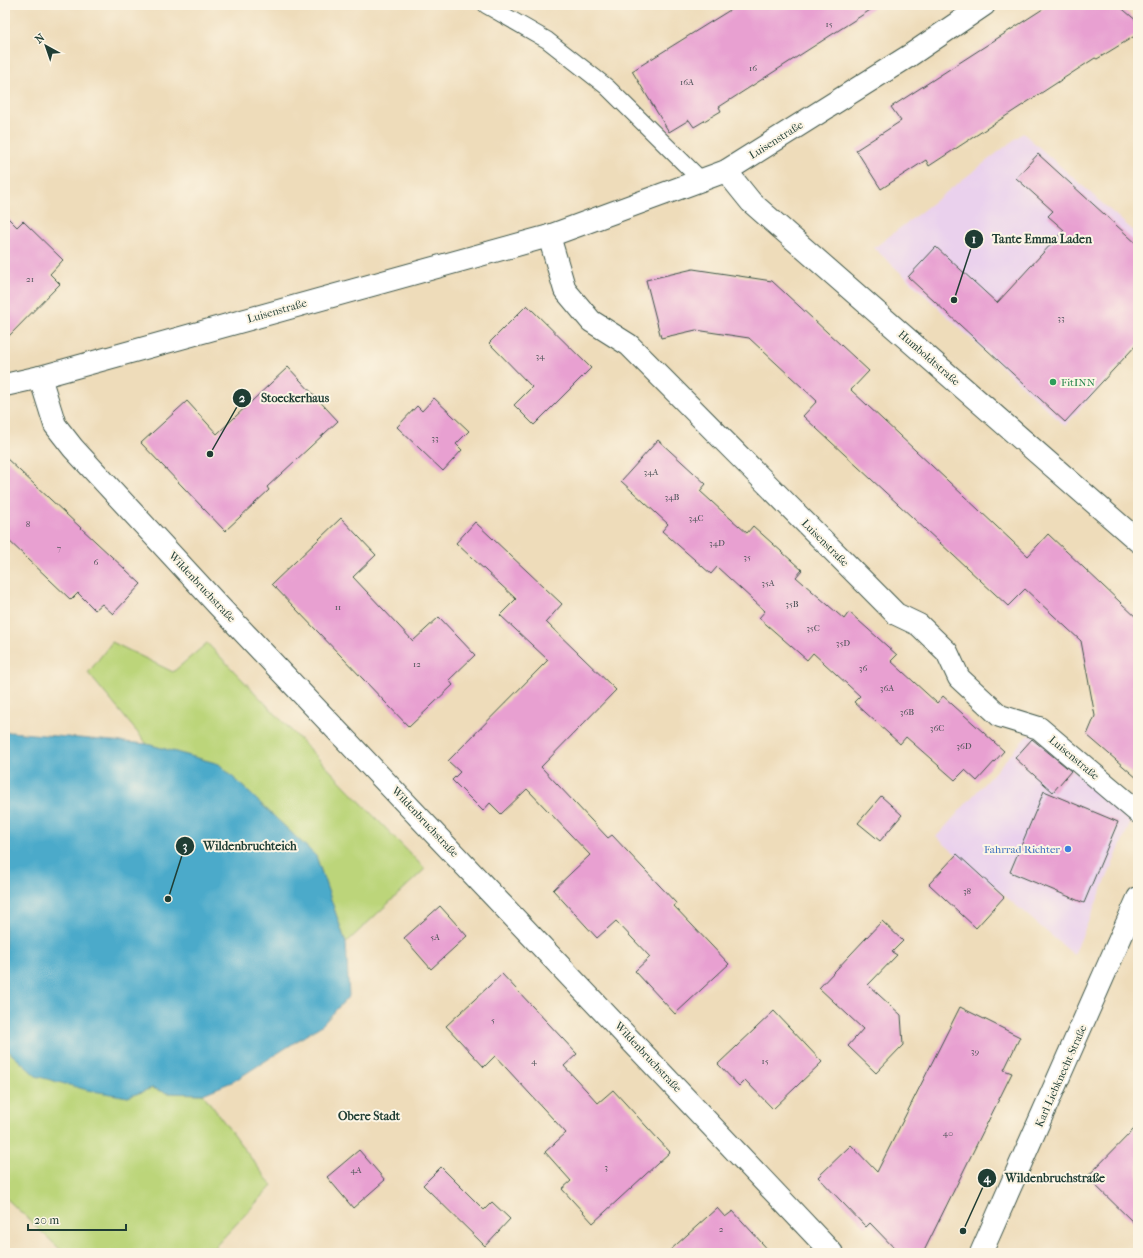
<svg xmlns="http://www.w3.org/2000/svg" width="1143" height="1258" font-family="'IM FELL French Canon',serif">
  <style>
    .built { fill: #ead1ed }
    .green { fill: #bcd57a; stroke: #6e8957 }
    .water { fill: #4baaca; stroke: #35747f }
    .building { fill: #e8a0d1 }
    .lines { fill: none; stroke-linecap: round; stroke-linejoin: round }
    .service-casing { stroke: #3e5548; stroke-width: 18 }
    .minor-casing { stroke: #3e5548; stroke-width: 24 }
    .service { stroke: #fff; stroke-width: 16 }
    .minor { stroke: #fff; stroke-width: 22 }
    .leisure-dot { fill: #2e9e5b; stroke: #fcf5e5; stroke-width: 1.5 }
    .shop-dot { fill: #3f7fe0; stroke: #fcf5e5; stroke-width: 1.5 }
    .labels { text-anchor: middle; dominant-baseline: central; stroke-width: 4; stroke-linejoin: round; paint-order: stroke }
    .number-label { font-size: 9px; fill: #51565b }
    .street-label { font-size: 11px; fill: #1f3d34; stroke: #fcf5e5 }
    .leisure-label { font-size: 11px; fill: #27864d; stroke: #fcf5e5; text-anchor: start }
    .shop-label { font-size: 11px; fill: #366cbe; stroke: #fcf5e5; text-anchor: end }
    .neighbourhood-label { font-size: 12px; font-weight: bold; fill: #1f3d34; stroke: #fcf5e5 }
    .leader { fill: none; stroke: #1f3d34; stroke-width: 1.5 }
    .callout-dot { fill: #1f3d34; stroke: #fcf5e5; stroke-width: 1.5 }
    .mark-label { font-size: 12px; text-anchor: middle; font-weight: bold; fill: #fff }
    .callout-label { font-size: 12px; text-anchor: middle; font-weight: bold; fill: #1f3d34; stroke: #fcf5e5; stroke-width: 4; stroke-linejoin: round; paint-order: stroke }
  </style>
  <rect width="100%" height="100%" fill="#fcf5e5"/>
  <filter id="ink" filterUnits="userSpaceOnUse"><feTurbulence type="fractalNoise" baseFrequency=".025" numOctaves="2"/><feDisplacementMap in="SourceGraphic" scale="8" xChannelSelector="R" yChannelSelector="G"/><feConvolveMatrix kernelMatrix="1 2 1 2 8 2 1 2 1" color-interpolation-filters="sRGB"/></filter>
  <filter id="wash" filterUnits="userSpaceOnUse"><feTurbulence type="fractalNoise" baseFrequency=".012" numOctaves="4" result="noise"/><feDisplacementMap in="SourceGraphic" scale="16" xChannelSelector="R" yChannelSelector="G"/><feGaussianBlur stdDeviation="0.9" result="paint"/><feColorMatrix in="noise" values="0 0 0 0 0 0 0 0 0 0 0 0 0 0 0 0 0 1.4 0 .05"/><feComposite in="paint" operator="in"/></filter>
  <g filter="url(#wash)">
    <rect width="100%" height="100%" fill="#eedcba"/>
    <!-- built -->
    <g class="built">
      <polygon points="1023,133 1138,235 1138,344 1065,426 874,248"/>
      <polygon points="1034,735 1131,821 1074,955 936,837 1027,736"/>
    </g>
    <!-- green -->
    <g class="green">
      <polygon points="112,642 173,672 207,643 425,869 346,943 316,856 219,764 147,744 88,673"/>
      <polygon points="5,1048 36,1076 128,1097 152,1088 167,1093 203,1094 272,1186 209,1253 64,1253 5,1197"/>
    </g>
    <!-- water -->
    <polygon class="water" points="10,732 147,744 219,764 316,856 346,943 349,996 322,1025 234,1081 203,1094 167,1093 152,1088 128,1097 87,1090 36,1076 5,1048 5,733"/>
    <g id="blocks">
      <!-- building -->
      <g class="building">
        <polygon points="738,5 878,5 719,107 721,111 694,127 689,120 669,132 632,71"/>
        <polygon points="1049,5 1118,5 1138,22 1138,34 1097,59 1095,58 929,166 926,160 881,189 856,150 901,121 891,107"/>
        <polygon points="1038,154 1138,245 1138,343 1065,422 908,277 936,247 997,303 1064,230 1048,216 1053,211 1016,178"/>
        <polygon points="5,215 17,227 23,221 63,260 50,274 60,284 5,340"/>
        <polygon points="693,269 772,281 869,371 851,390 1028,556 1048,534 1138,619 1138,779 1087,735 1095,716 1081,641 1025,589 1008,606 803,416 817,401 749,338 696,330 661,338 646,280"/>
        <polygon points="527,305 591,368 534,425 514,405 532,387 489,343"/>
        <polygon points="288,367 338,421 267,487 269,490 225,531 141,443 187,401 217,434"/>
        <polygon points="434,398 469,431 456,444 462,450 443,471 397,427 417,406 422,411"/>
        <polygon points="658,440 706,484 700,491 723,512 747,533 753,526 802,570 796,577 844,619 849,612 897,655 891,661 937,703 943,696 1004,751 977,781 965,770 955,780 906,737 900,744 854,702 860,696 836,674 813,653 807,660 759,618 765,611 717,567 711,574 662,531 668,524 621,481"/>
        <polygon points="5,457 141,584 113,614 102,604 95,610 78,593 71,600 5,537"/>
        <polygon points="341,518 376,555 353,577 413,641 439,617 475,655 449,680 453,685 409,727 272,584"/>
        <polygon points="475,522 562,604 546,622 616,690 541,767 608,838 612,835 676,903 674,906 729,964 675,1014 635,971 650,957 616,921 597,938 553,890 590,855 527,789 501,814 490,803 483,811 452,780 460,772 448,761 548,660 500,615 516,599 456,543"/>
        <polygon points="1032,739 1071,771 1053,792 1015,758"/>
        <polygon points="1044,791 1118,822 1084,903 1010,872"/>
        <polygon points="881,796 902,815 880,841 858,823"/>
        <polygon points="957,854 1004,897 976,928 929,884"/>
        <polygon points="440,906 467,936 431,969 404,938"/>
        <polygon points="882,921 903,941 892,952 897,955 868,985 901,1015 903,1045 876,1073 848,1046 863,1029 819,988"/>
        <polygon points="502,974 577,1054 564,1066 598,1103 613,1090 670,1152 593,1223 562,1189 571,1181 545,1152 566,1133 495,1056 484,1067 446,1026"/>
        <polygon points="960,1007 1020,1037 1004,1070 1012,1073 923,1253 899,1253 870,1223 866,1227 818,1177 851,1145 877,1172"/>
        <polygon points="774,1011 822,1062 773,1109 745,1080 739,1086 718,1064"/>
        <polygon points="1138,1125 1138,1227 1087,1177"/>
        <polygon points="359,1150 385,1180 353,1208 327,1177"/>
        <polygon points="441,1167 484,1210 492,1202 510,1219 485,1246 423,1185"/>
        <polygon points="717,1208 725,1217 733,1211 771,1253 667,1253"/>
      </g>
    </g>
  </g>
  <g filter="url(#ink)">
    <use href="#blocks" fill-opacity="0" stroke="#3e5548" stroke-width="1"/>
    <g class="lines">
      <defs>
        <polyline id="service" points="486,5 547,40 607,87 701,180"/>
        <g id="minor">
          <polyline points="726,171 751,202 1138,541"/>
          <polyline points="549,236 565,290 591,321 629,345 896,614 919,625 947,652 959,678 1000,716 1039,728 1138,812"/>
          <polyline points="40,377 55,425 73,448 217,604 832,1253"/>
          <polyline points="5,385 40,377 549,236 726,171 909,56 984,5"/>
          <polyline points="981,1253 1138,898"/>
        </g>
      </defs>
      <!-- service casing -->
      <use href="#service" class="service-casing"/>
      <!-- minor casing -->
      <use href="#minor" class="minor-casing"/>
      <!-- service -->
      <use href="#service" class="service"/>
      <!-- minor -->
      <use href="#minor" class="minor"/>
    </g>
  </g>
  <!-- markers -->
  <circle class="leisure-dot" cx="1053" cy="382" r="4"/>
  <circle class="shop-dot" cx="1068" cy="849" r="4"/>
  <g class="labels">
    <!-- number labels -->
    <g class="number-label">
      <text x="829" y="24">15</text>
      <text x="753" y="68">16</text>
      <text x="687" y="82">16A</text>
      <text x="30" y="279">21</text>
      <text x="1061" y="318">33</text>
      <text x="540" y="356">34</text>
      <text x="435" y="438">33</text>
      <text x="651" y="472">34A</text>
      <text x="672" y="497">34B</text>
      <text x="696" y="518">34C</text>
      <text x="28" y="524">8</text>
      <text x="717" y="543">34D</text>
      <text x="59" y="548">7</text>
      <text x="747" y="557">35</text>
      <text x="96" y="562">6</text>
      <text x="768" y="583">35A</text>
      <text x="792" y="604">35B</text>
      <text x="338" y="607">11</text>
      <text x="813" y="628">35C</text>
      <text x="843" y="643">35D</text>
      <text x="417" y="664">12</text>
      <text x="863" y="668">36</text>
      <text x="887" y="688">36A</text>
      <text x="907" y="712">36B</text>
      <text x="937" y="728">36C</text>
      <text x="964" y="746">36D</text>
      <text x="967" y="891">38</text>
      <text x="435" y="937">5A</text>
      <text x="493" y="1020">5</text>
      <text x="975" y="1051">39</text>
      <text x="534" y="1061">4</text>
      <text x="765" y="1061">15</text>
      <text x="948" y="1133">40</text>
      <text x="606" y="1167">3</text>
      <text x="356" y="1170">4A</text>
      <text x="721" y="1229">2</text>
    </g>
    <!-- street labels -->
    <g class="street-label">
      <text transform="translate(776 140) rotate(-32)">Luisenstraße</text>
      <text transform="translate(277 311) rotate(-16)">Luisenstraße</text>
      <text transform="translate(929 358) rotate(41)">Humboldtstraße</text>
      <text transform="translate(825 543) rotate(45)">Luisenstraße</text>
      <text transform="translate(202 587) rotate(47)">Wildenbruchstraße</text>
      <text transform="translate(1074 758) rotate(40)">Luisenstraße</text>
      <text transform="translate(425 822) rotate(47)">Wildenbruchstraße</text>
      <text transform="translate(648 1057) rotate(47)">Wildenbruchstraße</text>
      <text transform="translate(1061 1076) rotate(-66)">Karl-Liebknecht-Straße</text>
    </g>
    <!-- leisure labels -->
    <g class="leisure-label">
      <text x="1061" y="382">FitINN</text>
    </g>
    <!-- shop labels -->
    <g class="shop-label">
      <text x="1060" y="849">Fahrrad Richter</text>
    </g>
    <!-- neighbourhood labels -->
    <g class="neighbourhood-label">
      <text x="369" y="1116">Obere Stadt</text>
    </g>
  </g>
  <!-- callouts -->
  <path class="leader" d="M954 300L974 239M210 454L242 398M168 899L185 846M963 1231L987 1178"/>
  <g class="callout-dot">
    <circle cx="954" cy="300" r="4"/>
    <circle cx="210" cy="454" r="4"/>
    <circle cx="168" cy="899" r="4"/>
    <circle cx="963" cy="1231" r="4"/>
    <circle cx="974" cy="239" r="10"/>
    <circle cx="242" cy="398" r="10"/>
    <circle cx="185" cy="846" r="10"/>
    <circle cx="987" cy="1178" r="10"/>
  </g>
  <g class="mark-label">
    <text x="974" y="243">1</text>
    <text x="242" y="402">2</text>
    <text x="185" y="850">3</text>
    <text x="987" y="1182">4</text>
  </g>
  <g class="callout-label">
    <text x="1042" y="243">Tante Emma Laden</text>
    <text x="295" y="402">Stoeckerhaus</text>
    <text x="250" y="850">Wildenbruchteich</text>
    <text x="1055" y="1182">Wildenbruchstraße</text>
  </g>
  <!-- margin -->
  <rect width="1143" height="1258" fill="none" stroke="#fcf5e5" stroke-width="20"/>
  <!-- north arrow -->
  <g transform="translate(46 46) rotate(320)" stroke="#fcf5e5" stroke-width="3" paint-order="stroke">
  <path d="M0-3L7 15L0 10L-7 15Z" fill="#1f3d34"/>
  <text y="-6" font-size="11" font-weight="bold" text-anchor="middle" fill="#1f3d34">N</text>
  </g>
  <!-- scale -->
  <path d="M28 1224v6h98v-6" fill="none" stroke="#1f3d34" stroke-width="2"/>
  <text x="34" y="1224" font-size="12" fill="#1f3d34" stroke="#fcf5e5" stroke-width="3" paint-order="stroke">20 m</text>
</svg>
